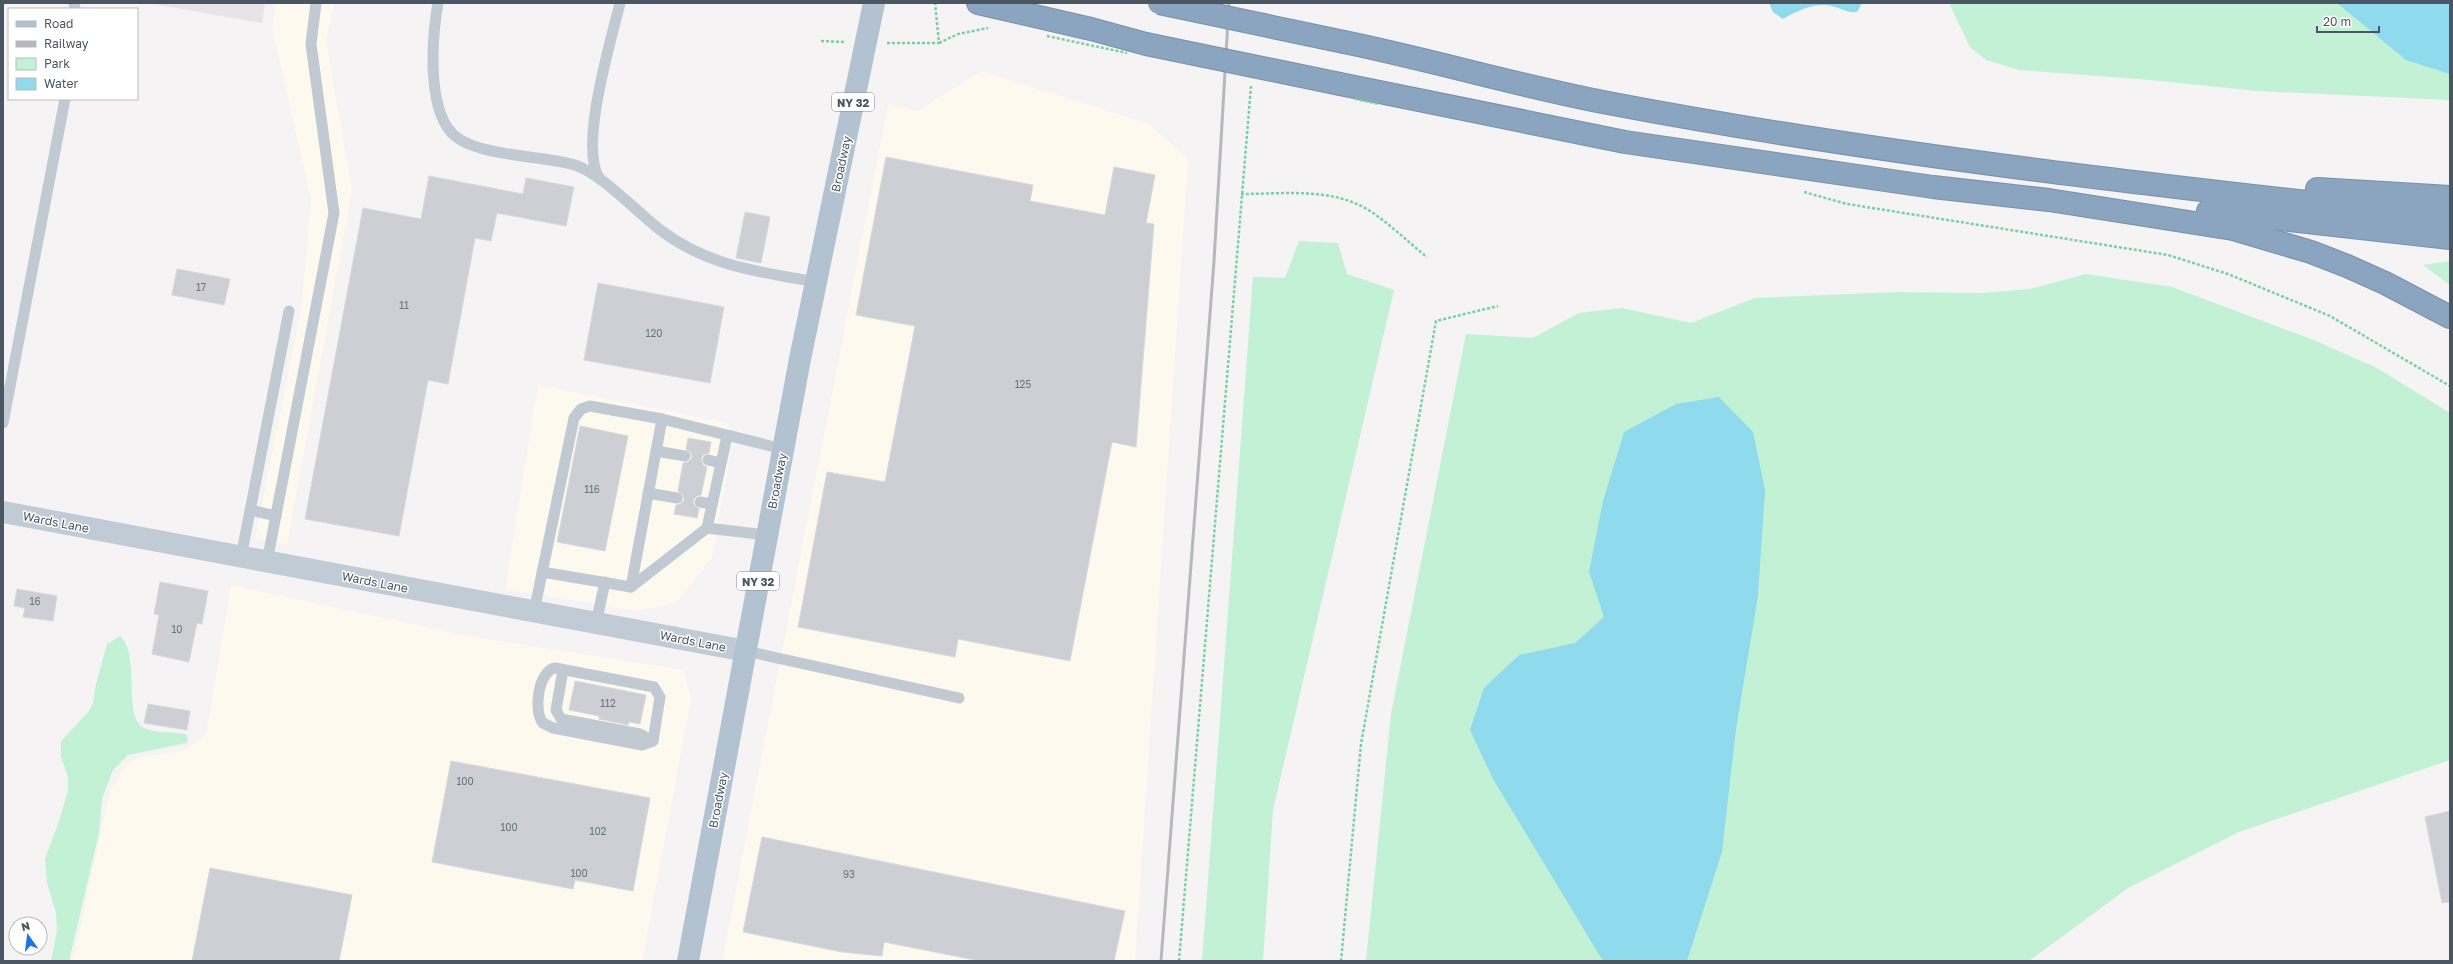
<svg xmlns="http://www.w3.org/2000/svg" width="2453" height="964" font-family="'Golos Text',sans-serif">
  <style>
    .commercial { fill: #fdf9ef }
    .education { fill: #e6e4e5 }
    .green { fill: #c3f1d5 }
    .water { fill: #90daee }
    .building { fill: #cdcfd5; stroke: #d7d9de }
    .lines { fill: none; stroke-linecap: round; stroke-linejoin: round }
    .highway-casing { stroke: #7690ad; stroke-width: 24 }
    .path { stroke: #7ad0a6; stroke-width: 2.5; stroke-dasharray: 3 2; stroke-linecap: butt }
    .lane { stroke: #c1cad2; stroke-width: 11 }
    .secondary { stroke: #c1cbd6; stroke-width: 22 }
    .primary { stroke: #b3c2d1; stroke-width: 22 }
    .highway { stroke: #8ba5c1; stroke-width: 22 }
    .rail { stroke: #b5b8bd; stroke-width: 3 }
    .highway-bridge-casing { stroke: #7690ad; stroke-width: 24; stroke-linecap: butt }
    .path-bridge { stroke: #7ad0a6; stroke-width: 2.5; stroke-dasharray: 3 2; stroke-linecap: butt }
    .highway-bridge { stroke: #8ba5c1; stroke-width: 22 }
    .labels { text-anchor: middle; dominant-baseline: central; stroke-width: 3; stroke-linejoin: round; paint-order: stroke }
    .number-label { font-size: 10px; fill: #6b747e }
    .shield { fill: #fff; stroke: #808990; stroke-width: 1 }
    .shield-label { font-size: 11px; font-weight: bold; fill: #4a5661 }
    .street-label { font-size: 12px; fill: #4a5661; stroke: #fff }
  </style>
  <rect width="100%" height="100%" fill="#f5f3f3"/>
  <!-- commercial -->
  <g class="commercial">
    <polygon points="276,3 334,3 326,41 352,190 287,545 255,538 301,310 311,199 272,28"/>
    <polygon points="982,71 1149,124 1188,159 1135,961 722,961 888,104 917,111"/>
    <polygon points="538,385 728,423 732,443 712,558 676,603 636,611 505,589"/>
    <polygon points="231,585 463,635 684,670 691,700 642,961 73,961 110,791 126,765 140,757 183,751 206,734"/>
  </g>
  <!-- education -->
  <polygon class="education" points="147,3 265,3 262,23"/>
  <!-- green -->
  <g class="green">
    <polygon points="1949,3 2450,3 2450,100 2258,91 2139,79 2019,70 1986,60 1970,47"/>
    <polygon points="1299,241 1338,243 1347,274 1394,290 1273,810 1263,961 1202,961 1253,277 1285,278"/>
    <polygon points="2450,261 2450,285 2423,265"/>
    <polygon points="2086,274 2172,287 2311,339 2377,368 2450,413 2450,760 2239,832 2128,888 2029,961 1366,961 1391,714 1466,334 1533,338 1579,313 1622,308 1691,323 1755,298 1897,292 1983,293 2030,289"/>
    <path d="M120 636C141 654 122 717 144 728 156 734 173 731 186 734L188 740 186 743 128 755 113 770 102 799 99 833 69 961H51L57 931 56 913 47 883 45 859 59 821 68 791V777L61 757V741L89 711 93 703 96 684 107 644Z"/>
  </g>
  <!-- water -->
  <g class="water">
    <path d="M1769 3H1862L1857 12C1848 13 1843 9 1835 7 1817 1 1799 10 1783 19L1773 12Z"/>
    <polygon points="2337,3 2450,3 2450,74 2406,60"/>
    <polygon points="1719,397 1753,432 1765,490 1758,596 1736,729 1722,852 1687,961 1603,961 1493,779 1470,730 1484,688 1519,655 1575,643 1604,617 1589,572 1603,501 1624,432 1676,404"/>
  </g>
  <!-- building -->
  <g class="building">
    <polygon points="886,157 1033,185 1030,201 1105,215 1114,167 1155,175 1146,223 1154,224 1136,447 1112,442 1070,661 958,639 955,657 798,627 827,472 885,482 915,326 856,315"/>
    <polygon points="429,176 523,194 526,178 574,187 566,226 497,213 491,241 475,238 448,384 428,380 399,536 305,519 363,208 421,219"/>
    <polygon points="745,212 770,217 761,263 736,258"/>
    <polygon points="177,269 230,279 224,305 172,295"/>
    <polygon points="598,283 724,307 710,383 584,360"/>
    <polygon points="580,426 628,436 605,551 557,542"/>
    <polygon points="688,438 711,442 709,453 703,455 701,459 703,465 707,467 701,495 697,496 693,500 694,505 699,509 697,518 674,514 676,505 680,504 684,500 683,495 678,491 683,463 688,462 692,458 691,453 686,449"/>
    <polygon points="160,582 208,591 202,624 197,623 189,662 152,654 159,615 154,614"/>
    <polygon points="17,589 57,596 53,621 23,617 25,608 14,606"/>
    <polygon points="575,681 646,695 640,724 629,722 628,725 599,719 599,716 569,710"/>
    <polygon points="148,704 190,711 187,730 144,723"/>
    <polygon points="451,761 650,798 633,891 575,880 573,889 432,862"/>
    <polygon points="2450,811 2450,902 2442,903 2425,817"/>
    <polygon points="762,837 1125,911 1114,961 980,961 884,942 882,956 842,952 743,932"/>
    <polygon points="210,868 352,895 339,961 192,961"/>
  </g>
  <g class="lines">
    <defs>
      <g id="highway">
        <polyline points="978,3 1091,29 1146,44"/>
        <path d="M1344 42C1432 60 1519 86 1608 103 1886 156 2168 187 2450 218"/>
        <polyline points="1340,84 1625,142 1933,187 2049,200 2233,229 2311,252 2347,266 2385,283 2450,317"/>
        <polyline points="2317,189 2450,197"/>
        <polyline points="2208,211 2450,238"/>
      </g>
    </defs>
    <!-- highway casing -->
    <use href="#highway" class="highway-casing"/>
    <!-- path -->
    <g class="path">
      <polyline points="821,41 844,42"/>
      <polyline points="887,43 939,43 935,3"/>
      <polyline points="939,43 958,34 988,28"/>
      <polyline points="1804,192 1847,204 2168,255 2228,274 2330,316 2450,386"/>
      <path d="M1241 194C1284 194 1333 187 1370 211 1390 224 1408 242 1427 257"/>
      <polyline points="1179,961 1251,86"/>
      <polyline points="1341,961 1361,744 1436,321 1498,306"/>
    </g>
    <!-- lane -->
    <g class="lane">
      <polyline points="74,3 75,9"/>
      <path d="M438 3C432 37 427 105 451 132 472 157 543 155 575 165 604 175 637 213 663 232 711 267 760 272 817 282"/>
      <path d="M599 178C579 145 611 41 620 3"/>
      <polyline points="3,423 65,99"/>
      <polyline points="656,451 685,456"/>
      <polyline points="708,460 721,463"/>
      <polyline points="648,493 677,498"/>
      <polyline points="700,502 712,504"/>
      <polyline points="250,510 276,516"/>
      <polyline points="707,528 766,535"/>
      <polyline points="241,557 289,311"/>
      <polyline points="267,562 334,213 311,44 316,3"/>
      <polyline points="542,572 631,587 707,528 727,436"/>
      <polyline points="631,587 662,419"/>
      <polyline points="534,612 574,418 581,409 590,406 662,419 783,449"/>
      <polyline points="596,623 605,582"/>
      <polyline points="746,651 959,698"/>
      <path d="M555 668 654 687 660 697 653 741 642 745 553 728 543 723C533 712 538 671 555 668Z"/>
      <polyline points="563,670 556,710 561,719 640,734 653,741"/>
    </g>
    <!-- secondary -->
    <polyline class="secondary" points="3,512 746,651"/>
    <!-- primary -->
    <polyline class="primary" points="688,961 800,359 874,3"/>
    <!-- highway -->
    <use href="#highway" class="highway"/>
    <!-- rail -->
    <polyline class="rail" points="1161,961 1214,261 1229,3"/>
    <defs>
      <g id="highway-bridge">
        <polyline points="1159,3 1344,42"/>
        <polyline points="1146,44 1340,84"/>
      </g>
    </defs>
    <!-- highway-bridge casing -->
    <use href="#highway-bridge" class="highway-bridge-casing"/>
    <!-- path-bridge -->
    <g class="path-bridge">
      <polyline points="1047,36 1127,53"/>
      <polyline points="1355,99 1379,104"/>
    </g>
    <!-- highway-bridge -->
    <use href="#highway-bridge" class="highway-bridge"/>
  </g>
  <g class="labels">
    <!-- number labels -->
    <g class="number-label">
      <text x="201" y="287">17</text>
      <text x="404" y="305">11</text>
      <text x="654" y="333">120</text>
      <text x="1023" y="384">125</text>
      <text x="592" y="489">116</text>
      <text x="35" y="601">16</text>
      <text x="177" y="629">10</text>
      <text x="608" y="703">112</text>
      <text x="465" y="781">100</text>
      <text x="509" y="827">100</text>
      <text x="598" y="831">102</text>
      <text x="579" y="873">100</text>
      <text x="849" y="874">93</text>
    </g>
    <!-- shield labels -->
    <g class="shield">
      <rect x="832" y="93" width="42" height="18" rx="3"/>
      <rect x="737" y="572" width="42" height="18" rx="3"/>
    </g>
    <g class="shield-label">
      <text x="853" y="102">NY 32</text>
      <text x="758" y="581">NY 32</text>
    </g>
    <!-- street labels -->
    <g class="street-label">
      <text transform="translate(841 164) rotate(-78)">Broadway</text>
      <text transform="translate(777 481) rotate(-79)">Broadway</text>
      <text transform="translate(56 522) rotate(11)">Wards Lane</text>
      <text transform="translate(375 582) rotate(11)">Wards Lane</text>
      <text transform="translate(693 641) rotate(11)">Wards Lane</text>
      <text transform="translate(718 800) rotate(-79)">Broadway</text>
    </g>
  </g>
  <!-- border -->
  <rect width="2453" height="964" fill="none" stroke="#4a5661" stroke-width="8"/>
  <!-- legend -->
  <rect x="8" y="8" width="130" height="92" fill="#ffffff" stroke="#b7bbc0"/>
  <rect x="16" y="21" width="20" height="6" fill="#b3c2d1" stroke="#b7bbc0"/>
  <text x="44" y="28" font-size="12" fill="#4a5661">Road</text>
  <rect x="16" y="41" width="20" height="6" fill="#b5b8bd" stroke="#b7bbc0"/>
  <text x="44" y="48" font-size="12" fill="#4a5661">Railway</text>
  <rect x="16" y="58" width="20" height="12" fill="#c3f1d5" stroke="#b7bbc0"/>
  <text x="44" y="68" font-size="12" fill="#4a5661">Park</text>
  <rect x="16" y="78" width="20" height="12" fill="#90daee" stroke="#b7bbc0"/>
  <text x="44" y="88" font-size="12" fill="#4a5661">Water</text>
  <!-- north arrow -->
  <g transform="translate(28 936) rotate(346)"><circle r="19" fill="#ffffff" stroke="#b7bbc0"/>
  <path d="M0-3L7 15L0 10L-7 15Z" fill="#1a73e8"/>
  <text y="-6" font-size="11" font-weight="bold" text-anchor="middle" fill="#4a5661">N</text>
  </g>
  <!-- scale -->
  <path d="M2317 26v6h62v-6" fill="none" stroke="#4a5661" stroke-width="2"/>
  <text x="2323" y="26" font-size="12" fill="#4a5661" stroke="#ffffff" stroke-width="3" paint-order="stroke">20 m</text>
</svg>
